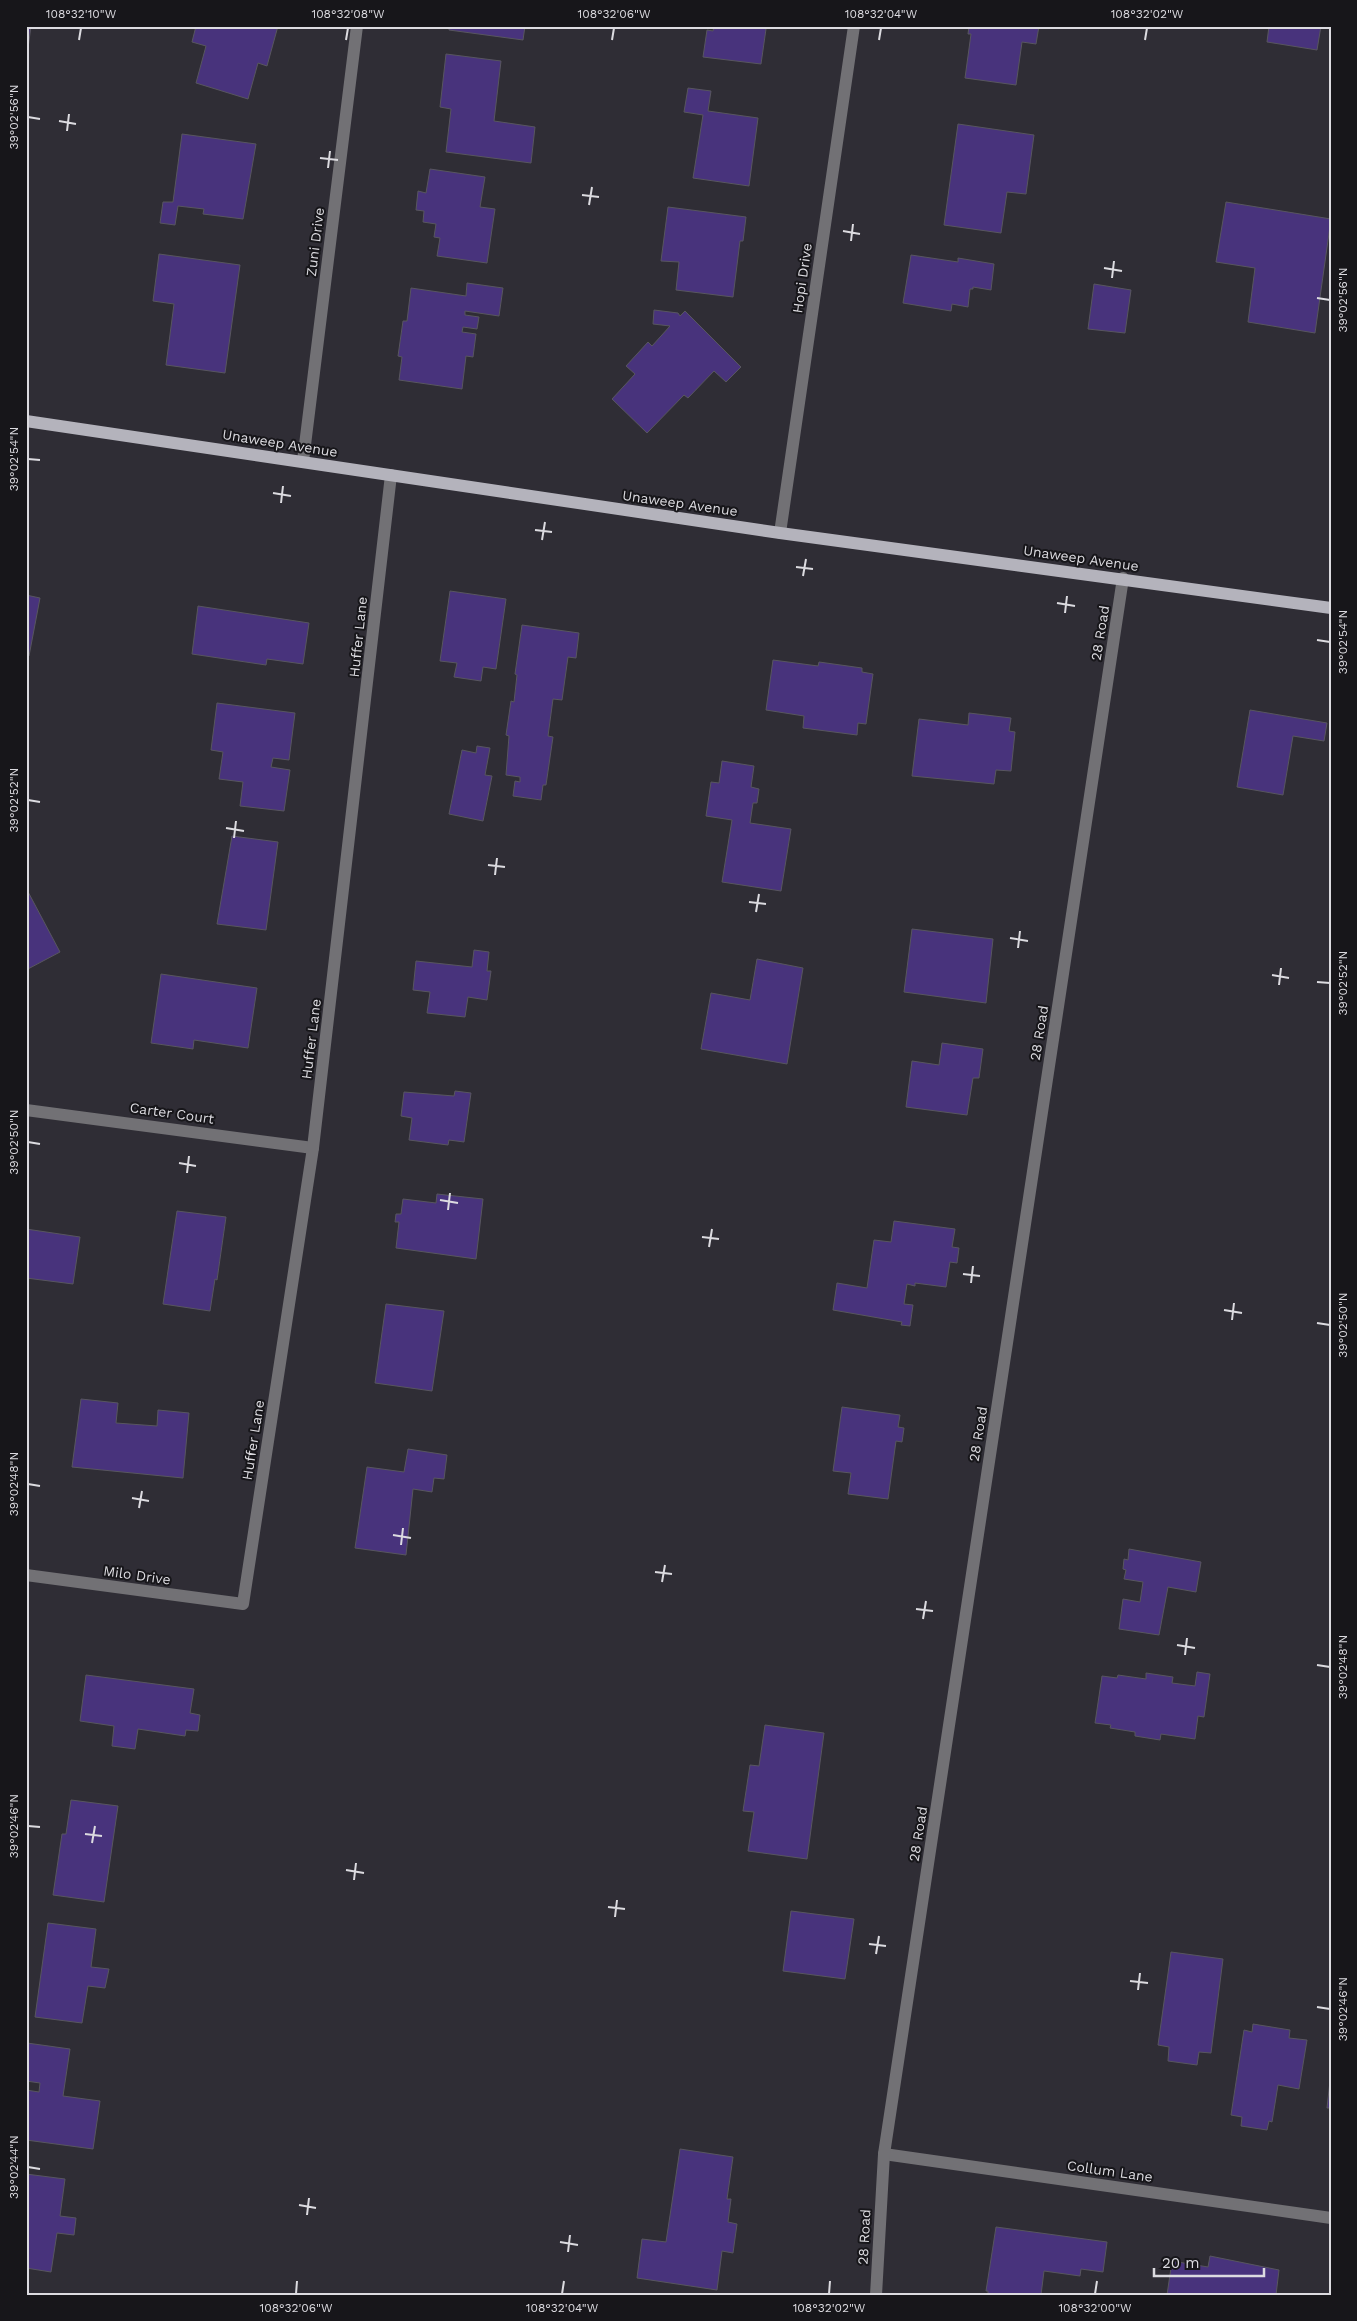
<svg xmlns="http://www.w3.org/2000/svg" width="1357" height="2321" font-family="'Work Sans',sans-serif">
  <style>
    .building { fill: #48337c; stroke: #58565f }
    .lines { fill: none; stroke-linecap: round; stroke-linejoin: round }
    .minor { stroke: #727175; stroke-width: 12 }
    .major { stroke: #b4b3bc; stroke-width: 12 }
    .ticks { fill: none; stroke: #dcdbe0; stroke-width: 2 }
    .labels { text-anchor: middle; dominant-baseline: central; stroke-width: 4; stroke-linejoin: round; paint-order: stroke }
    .street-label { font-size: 14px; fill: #dcdbe0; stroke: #17161a }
    .neatline { fill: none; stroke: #dcdbe0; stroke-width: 2 }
    .ticks-label { font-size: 12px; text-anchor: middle; fill: #dcdbe0 }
  </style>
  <rect width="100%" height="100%" fill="#2f2d35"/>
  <!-- building -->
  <g class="building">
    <polygon points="26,26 31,26 26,63"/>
    <polygon points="196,26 278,26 267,66 258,63 248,99 196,83 206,46 192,42"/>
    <polygon points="449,26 525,26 523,40 449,30"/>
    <polygon points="714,26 761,26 766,29 761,64 703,57 707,30 713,31"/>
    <polygon points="969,26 1039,26 1036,44 1022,42 1016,85 965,78 971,34 968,34"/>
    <polygon points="1269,26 1321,26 1317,50 1267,42"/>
    <polygon points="446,54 501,61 494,121 535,127 531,163 446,152 451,109 440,107"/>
    <polygon points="688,88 711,91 708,111 758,118 749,186 693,178 703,115 684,112"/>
    <polygon points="958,124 1034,135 1026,194 1007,192 1001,233 944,225"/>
    <polygon points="182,134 256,144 243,219 203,214 204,209 178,206 175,225 160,223 163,202 173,202"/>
    <polygon points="430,169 485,177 480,207 495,209 487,263 437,256 440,238 434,237 436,224 423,222 424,211 416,210 418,191 426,193"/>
    <polygon points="1226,202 1331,219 1315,333 1248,322 1255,268 1216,262"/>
    <polygon points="668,207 746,217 743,241 740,241 733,297 676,290 679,262 661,261"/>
    <polygon points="159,254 240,265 225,373 166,365 174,304 153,301"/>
    <polygon points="911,255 958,262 958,258 994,264 991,290 973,287 973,289 970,289 968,307 952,304 951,311 903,303"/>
    <polygon points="467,283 503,288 499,316 465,311 465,315 479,317 477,329 463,327 462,332 476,334 473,357 466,356 462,389 399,380 402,357 398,356 403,321 407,321 411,288 466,296"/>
    <polygon points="1094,284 1131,290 1125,333 1088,329"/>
    <polygon points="654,310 678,313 680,316 685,311 741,367 726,382 714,371 688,398 684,395 647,433 612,399 635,374 626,366 648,342 652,346 670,326 653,324"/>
    <polygon points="450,591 506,599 496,669 483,667 481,681 454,677 457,663 440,661"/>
    <polygon points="26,595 40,598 29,656 26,656"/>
    <polygon points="198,606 309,623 303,664 267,659 266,665 192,654"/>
    <polygon points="522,625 579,633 576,658 568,657 562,700 553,699 548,736 553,737 546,785 543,785 541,800 513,796 515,781 520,782 520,777 506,775 509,736 506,735 511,701 514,702 517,675 515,674"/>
    <polygon points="773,660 818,666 819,662 862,668 862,672 873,674 866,724 858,723 857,735 803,728 804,716 766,710"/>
    <polygon points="217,703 295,713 289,760 273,758 271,767 290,770 284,811 240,806 243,782 219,779 223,752 211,750"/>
    <polygon points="1250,710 1327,723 1324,741 1293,736 1283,795 1237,787"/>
    <polygon points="969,713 1011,718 1009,731 1015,732 1011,771 996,770 994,784 912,776 919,719 968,725"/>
    <polygon points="477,746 490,748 485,775 492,776 483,821 449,814 462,750 476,753"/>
    <polygon points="722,761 754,766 751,787 759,789 757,803 753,803 750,823 791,829 781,891 722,882 732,820 706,816 711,782 719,783"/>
    <polygon points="232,836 278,842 266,930 217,924"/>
    <polygon points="26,888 60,952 26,970"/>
    <polygon points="912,929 993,939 986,1003 904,992"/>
    <polygon points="474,950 489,952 487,971 491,971 487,1000 468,997 465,1017 427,1013 430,992 413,990 416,961 472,967"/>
    <polygon points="757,959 803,968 787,1064 701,1049 711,993 750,1000"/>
    <polygon points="161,974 257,988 248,1048 194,1040 193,1049 151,1043"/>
    <polygon points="942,1043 983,1049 979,1078 973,1078 967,1115 906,1107 912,1061 939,1065"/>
    <polygon points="455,1091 471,1093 464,1142 449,1140 448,1145 409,1140 412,1118 401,1116 404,1092 454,1096"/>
    <polygon points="437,1194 483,1199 476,1259 396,1248 399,1222 395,1222 396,1214 401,1214 403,1199 436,1203"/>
    <polygon points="177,1211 226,1217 217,1280 215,1279 210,1311 163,1304"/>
    <polygon points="894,1221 955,1229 952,1247 959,1248 957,1263 950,1262 946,1287 915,1283 915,1286 907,1284 904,1304 913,1305 910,1326 901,1325 902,1322 833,1310 837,1283 867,1288 874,1240 891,1242"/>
    <polygon points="26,1229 80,1237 73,1284 26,1278"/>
    <polygon points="386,1304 444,1311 432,1391 375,1383"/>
    <polygon points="81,1399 118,1403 116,1423 157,1426 158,1410 189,1413 183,1478 72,1467"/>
    <polygon points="842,1407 900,1415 898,1427 904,1428 902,1442 896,1441 888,1499 848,1494 851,1473 833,1471"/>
    <polygon points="408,1449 447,1455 444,1479 434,1478 432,1492 413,1489 406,1555 355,1548 367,1467 404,1472"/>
    <polygon points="1129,1549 1201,1562 1196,1592 1168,1587 1159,1635 1119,1629 1123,1599 1140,1602 1143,1582 1124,1579 1126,1570 1123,1569 1124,1559 1128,1560"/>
    <polygon points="1197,1672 1210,1674 1204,1717 1198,1716 1195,1739 1161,1734 1160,1740 1135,1736 1135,1732 1110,1728 1111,1725 1095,1723 1102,1676 1117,1678 1118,1675 1146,1679 1146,1673 1173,1677 1172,1683 1195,1686"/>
    <polygon points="86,1675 194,1689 190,1713 200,1715 198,1731 186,1730 185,1736 138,1729 135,1749 112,1746 114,1726 80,1721"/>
    <polygon points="765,1725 824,1733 807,1859 748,1851 754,1812 743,1811 750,1765 759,1766"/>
    <polygon points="71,1800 118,1806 104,1902 53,1895 62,1834 66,1834"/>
    <polygon points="791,1911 854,1919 845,1979 783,1971"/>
    <polygon points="48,1923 96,1929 91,1967 109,1969 105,1988 88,1986 82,2023 35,2017"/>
    <polygon points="1171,1952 1223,1959 1211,2053 1199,2052 1197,2065 1168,2061 1169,2047 1158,2045"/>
    <polygon points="1253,2024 1290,2030 1289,2038 1307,2040 1299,2089 1278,2085 1272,2122 1269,2121 1267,2130 1241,2126 1242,2117 1231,2115 1244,2030 1252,2032"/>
    <polygon points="27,2043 70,2049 63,2096 100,2101 93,2149 26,2140 26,2090 39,2092 40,2083 26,2081"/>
    <polygon points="1330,2081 1331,2081 1331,2108 1327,2108"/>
    <polygon points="680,2149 733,2157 727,2199 731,2199 728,2222 737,2224 733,2253 722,2251 717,2290 637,2278 642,2239 666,2242"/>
    <polygon points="26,2174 65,2179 60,2216 76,2218 74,2235 57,2233 51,2272 26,2268"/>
    <polygon points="996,2227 1107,2242 1103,2272 1081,2269 1080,2276 1044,2271 1041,2295 988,2295 988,2291 986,2291"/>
    <polygon points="1210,2256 1279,2270 1276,2295 1167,2295 1172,2261 1208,2267"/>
  </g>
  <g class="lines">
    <!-- minor -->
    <g class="minor">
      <polyline points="303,461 357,26"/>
      <polyline points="780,533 854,26"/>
      <polyline points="26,1110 313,1148"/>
      <polyline points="26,1575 243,1604 313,1148 391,475"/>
      <polyline points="884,2154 1331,2218"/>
      <polyline points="876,2295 884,2154 1123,578"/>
    </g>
    <!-- major -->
    <polyline class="major" points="26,421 780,533 1331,608"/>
  </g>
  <!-- ticks -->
  <path class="ticks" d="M79 40 81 28M346 40 348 28M612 40 614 28M879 40 881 28M1145 40 1147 28M28 117 40 119M59 121 76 124M67 131 69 114M320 158 338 160M328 168 330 151M582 195 599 197M589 205 592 187M843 231 860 234M851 241 853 224M1104 268 1122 271M1112 278 1114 261M1317 298 1330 300M28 459 40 460M273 493 291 496M281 503 283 486M535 530 552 532M542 540 545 522M796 567 813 569M803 576 806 559M1057 603 1075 606M1065 613 1067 596M1317 640 1330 642M28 800 40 802M226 828 244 831M234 838 236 821M488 865 505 867M495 875 497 858M749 902 766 904M756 912 759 894M1010 938 1028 941M1018 948 1020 931M1272 975 1289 978M1317 982 1330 983M1279 985 1281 968M28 1142 40 1144M179 1163 196 1166M187 1173 189 1156M440 1200 458 1203M448 1210 450 1193M702 1237 719 1239M709 1247 712 1229M963 1274 980 1276M971 1283 973 1266M1224 1310 1242 1313M1232 1320 1234 1303M1317 1323 1330 1325M28 1484 40 1486M132 1498 149 1501M139 1508 142 1491M393 1535 411 1538M401 1545 403 1528M655 1572 672 1574M662 1582 665 1565M916 1609 933 1611M923 1619 926 1601M1177 1645 1195 1648M1185 1655 1187 1638M1317 1665 1330 1667M28 1826 40 1827M85 1834 102 1836M92 1843 95 1826M346 1870 364 1873M354 1880 356 1863M608 1907 625 1909M615 1917 617 1900M869 1944 886 1946M876 1954 879 1936M1130 1981 1148 1983M1138 1990 1140 1973M1317 2007 1330 2009M28 2167 40 2169M299 2205 316 2208M307 2215 309 2198M560 2242 578 2245M568 2252 570 2235M296 2294 297 2281M562 2294 564 2281M829 2294 830 2281M1095 2294 1097 2281"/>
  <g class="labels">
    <!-- street labels -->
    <g class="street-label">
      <text transform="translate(315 242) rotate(-83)">Zuni Drive</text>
      <text transform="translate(802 278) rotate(-82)">Hopi Drive</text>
      <text transform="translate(280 443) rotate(9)">Unaweep Avenue</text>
      <text transform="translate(680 503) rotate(8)">Unaweep Avenue</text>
      <text transform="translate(1081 558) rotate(8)">Unaweep Avenue</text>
      <text transform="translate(1100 633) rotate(-81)">28 Road</text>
      <text transform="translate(358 637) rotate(-84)">Huffer Lane</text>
      <text transform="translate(1039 1033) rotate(-81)">28 Road</text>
      <text transform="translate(311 1039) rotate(-83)">Huffer Lane</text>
      <text transform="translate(172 1113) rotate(8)">Carter Court</text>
      <text transform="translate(978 1434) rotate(-81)">28 Road</text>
      <text transform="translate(253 1440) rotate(-81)">Huffer Lane</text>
      <text transform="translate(137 1575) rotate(8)">Milo Drive</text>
      <text transform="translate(918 1834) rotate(-81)">28 Road</text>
      <text transform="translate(1110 2171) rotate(8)">Collum Lane</text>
      <text transform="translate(864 2237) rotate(-87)">28 Road</text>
    </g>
  </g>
  <!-- border -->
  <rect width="1357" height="2321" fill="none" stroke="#17161a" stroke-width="55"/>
  <!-- scale -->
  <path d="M1154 2268v8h110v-8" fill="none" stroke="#dcdbe0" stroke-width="2.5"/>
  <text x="1162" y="2268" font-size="15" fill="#dcdbe0" stroke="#17161a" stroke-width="4" paint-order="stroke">20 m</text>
  <rect x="28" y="28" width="1302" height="2266" class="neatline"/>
  <g class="ticks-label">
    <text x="81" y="18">108°32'10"W</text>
    <text x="348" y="18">108°32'08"W</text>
    <text x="614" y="18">108°32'06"W</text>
    <text x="881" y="18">108°32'04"W</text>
    <text x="1147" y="18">108°32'02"W</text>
    <text transform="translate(14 117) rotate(-90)" y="4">39°02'56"N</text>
    <text transform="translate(1343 300) rotate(-90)" y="4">39°02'56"N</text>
    <text transform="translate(14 459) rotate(-90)" y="4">39°02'54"N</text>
    <text transform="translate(1343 642) rotate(-90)" y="4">39°02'54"N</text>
    <text transform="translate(14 800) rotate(-90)" y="4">39°02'52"N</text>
    <text transform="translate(1343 983) rotate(-90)" y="4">39°02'52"N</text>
    <text transform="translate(14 1142) rotate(-90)" y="4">39°02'50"N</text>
    <text transform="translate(1343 1325) rotate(-90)" y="4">39°02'50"N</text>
    <text transform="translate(14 1484) rotate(-90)" y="4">39°02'48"N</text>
    <text transform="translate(1343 1667) rotate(-90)" y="4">39°02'48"N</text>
    <text transform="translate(14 1826) rotate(-90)" y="4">39°02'46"N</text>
    <text transform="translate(1343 2009) rotate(-90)" y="4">39°02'46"N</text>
    <text transform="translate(14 2167) rotate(-90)" y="4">39°02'44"N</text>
    <text x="296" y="2312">108°32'06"W</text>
    <text x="562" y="2312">108°32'04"W</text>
    <text x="829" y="2312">108°32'02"W</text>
    <text x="1095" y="2312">108°32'00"W</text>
  </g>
</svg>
